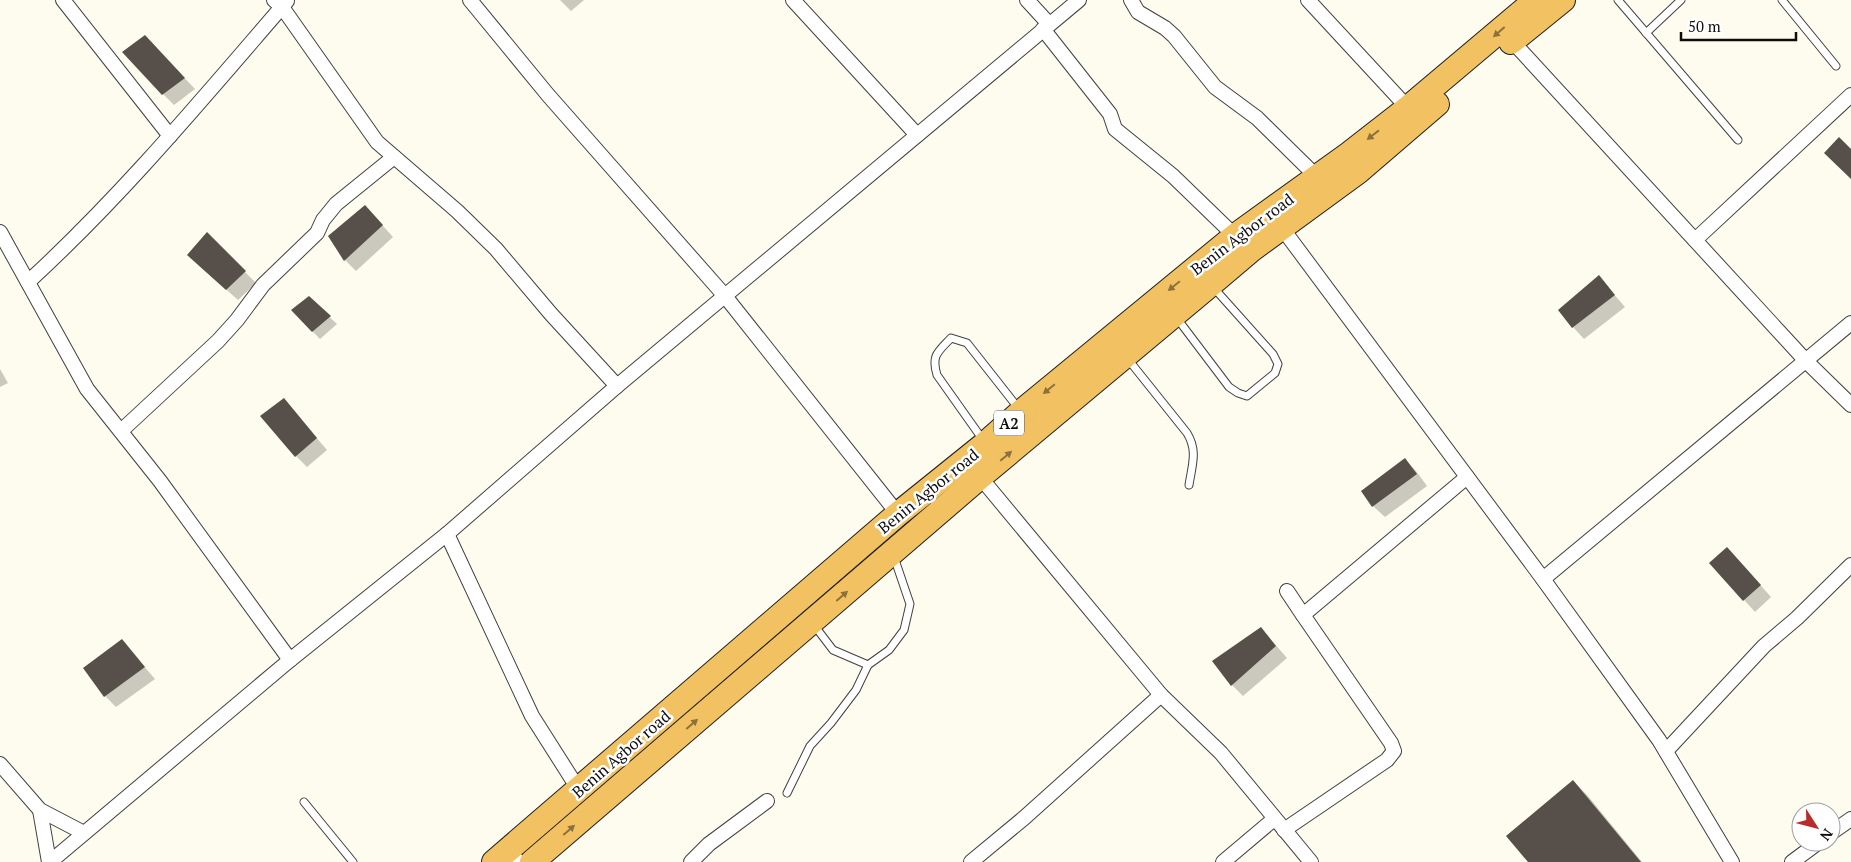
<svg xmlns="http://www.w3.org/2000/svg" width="1851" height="862" font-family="'PT Serif',serif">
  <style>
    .shadow { fill: #0003 }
    .building { fill: #564f4a }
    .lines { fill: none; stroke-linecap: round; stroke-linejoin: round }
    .service-casing { stroke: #404040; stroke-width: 9 }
    .minor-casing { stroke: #404040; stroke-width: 16 }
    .trunk-casing { stroke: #1e1e1e; stroke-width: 26 }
    .service { stroke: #fff; stroke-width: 7 }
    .minor { stroke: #fff; stroke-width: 14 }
    .trunk { stroke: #f2c262; stroke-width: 24 }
    .oneway { fill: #8b713c }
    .labels { text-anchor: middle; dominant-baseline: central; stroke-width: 5; stroke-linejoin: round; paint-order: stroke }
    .shield { fill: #fff; stroke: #565656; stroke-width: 1 }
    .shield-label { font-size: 15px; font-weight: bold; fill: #0d0d0d }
    .street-label { font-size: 16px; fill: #0d0d0d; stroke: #fff }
  </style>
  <rect width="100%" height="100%" fill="#fefcee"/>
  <!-- shadow -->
  <g class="shadow">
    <polygon points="560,0 584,0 571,11"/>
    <polygon points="156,48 195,89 174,105 163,94"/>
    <polygon points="376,218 393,237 356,271 345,260 330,236"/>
    <polygon points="207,234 256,283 238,300 200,266"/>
    <polygon points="1599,277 1625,307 1584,339 1573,327"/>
    <polygon points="309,298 337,324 320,339 293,311"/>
    <polygon points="0,369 8,383 0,387"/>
    <polygon points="284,400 327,450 307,467 296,456"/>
    <polygon points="1405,460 1416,471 1427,486 1385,517 1373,506 1363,491"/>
    <polygon points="1738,560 1771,597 1755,612 1711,563"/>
    <polygon points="1261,628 1287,658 1243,696 1232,685"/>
    <polygon points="122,641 155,679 116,707 105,696"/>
    <polygon points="1573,781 1588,796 1642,862 1530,862"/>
  </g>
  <!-- building -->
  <g class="building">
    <polygon points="145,35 185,78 162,95 122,52"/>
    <polygon points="1839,137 1851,149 1851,179 1824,153"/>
    <polygon points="365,205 383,225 344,261 328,236"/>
    <polygon points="207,232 246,271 226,290 187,255"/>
    <polygon points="1599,275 1615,295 1572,328 1558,310"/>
    <polygon points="309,296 331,316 312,332 291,310"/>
    <polygon points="284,398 317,438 295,457 260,416"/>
    <polygon points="1405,458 1417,474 1372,507 1361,491"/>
    <polygon points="1727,547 1761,585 1743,601 1709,563"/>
    <polygon points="1261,627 1276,646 1231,686 1212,661"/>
    <polygon points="122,639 145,667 104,697 83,668"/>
    <polygon points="1573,780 1641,862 1528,862 1506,836"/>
  </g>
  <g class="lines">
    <defs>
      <g id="service">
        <polyline points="1618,0 1738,140"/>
        <polyline points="1782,0 1836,66"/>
        <polyline points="1646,33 1681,0"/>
        <polyline points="1176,317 1229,387 1238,393 1247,396 1275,373 1278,364 1273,354 1213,287"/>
        <path d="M1127 358 1187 433C1198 451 1192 465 1189 485"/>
        <path d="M983 440 937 375C931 355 938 352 951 338L967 343 1019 409"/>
        <polyline points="814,625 833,650 868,665 889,650 904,630 910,604 894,557"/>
        <polyline points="787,793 810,746 831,723 856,690 868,665"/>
        <polyline points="304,802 353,862"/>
      </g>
      <g id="minor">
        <polyline points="63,0 170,136"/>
        <polyline points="274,0 282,7 377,142 457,211 496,249 551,314 617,386"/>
        <polyline points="470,0 548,95 725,296 898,514"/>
        <polyline points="793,0 917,135"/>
        <polyline points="1027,0 1049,24"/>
        <polyline points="1131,0 1138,12 1165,28 1174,36 1215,87 1257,118 1317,177"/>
        <polyline points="1308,0 1408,108"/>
        <polyline points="1043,29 1110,114 1115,129 1173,176 1235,236"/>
        <polyline points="1512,41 1806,361 1851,405"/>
        <polyline points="1282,228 1543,579 1659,740 1732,862"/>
        <polyline points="0,232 87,389 160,481 290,660"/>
        <polyline points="1695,240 1851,95"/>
        <path d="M28 282C122 196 204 97 287 1"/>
        <polyline points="121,431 218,341 237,320 263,285 317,233 323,220 336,204 394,157"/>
        <polyline points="980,477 1161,695 1221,753 1311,862"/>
        <polyline points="447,534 532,716 579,790"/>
        <polyline points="1543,579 1851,323"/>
        <polyline points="1287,591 1303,615 1467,477"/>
        <polyline points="1666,751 1764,646 1797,618 1851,565"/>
        <polyline points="0,764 40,810 84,833"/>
        <polyline points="40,810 49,862"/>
        <polyline points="1284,830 1387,760 1394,751 1391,743 1303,615"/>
        <polyline points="1831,833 1851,819"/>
        <polyline points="507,851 519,862"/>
        <polyline points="50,862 290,660 447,534 617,386 1079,0"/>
        <polyline points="691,862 709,844 767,801"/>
        <polyline points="971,862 1024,818 1161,695"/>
        <polyline points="1223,862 1274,819"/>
        <polyline points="1792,862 1819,842"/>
      </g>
      <g id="trunk">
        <polyline points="1511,42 1563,0"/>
        <polyline points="494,862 898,514 985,444 1021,412 1235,236 1349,154 1408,108 1536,0"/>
        <polyline points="532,862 980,477 1211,284 1251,250 1359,171 1437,104"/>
      </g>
    </defs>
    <!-- service casing -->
    <use href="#service" class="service-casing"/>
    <!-- minor casing -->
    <use href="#minor" class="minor-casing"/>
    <!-- trunk casing -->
    <use href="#trunk" class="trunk-casing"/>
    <!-- service -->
    <use href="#service" class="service"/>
    <!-- minor -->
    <use href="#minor" class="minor"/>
    <!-- trunk -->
    <use href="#trunk" class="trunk"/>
  </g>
  <!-- one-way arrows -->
  <defs><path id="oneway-solid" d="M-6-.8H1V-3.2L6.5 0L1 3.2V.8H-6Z" transform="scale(1.25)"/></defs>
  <g class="oneway">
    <use href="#oneway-solid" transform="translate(1499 32) rotate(139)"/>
    <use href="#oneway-solid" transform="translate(1373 135) rotate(142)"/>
    <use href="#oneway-solid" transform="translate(1174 286) rotate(141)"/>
    <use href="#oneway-solid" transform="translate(1049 389) rotate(141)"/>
    <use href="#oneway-solid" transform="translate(1006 456) rotate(-40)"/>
    <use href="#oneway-solid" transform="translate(842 596) rotate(-41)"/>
    <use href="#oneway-solid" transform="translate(692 724) rotate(-41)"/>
    <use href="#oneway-solid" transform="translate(569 830) rotate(-41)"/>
  </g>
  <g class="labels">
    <!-- shield labels -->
    <rect class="shield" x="994" y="410.5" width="30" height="25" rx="4"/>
    <g class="shield-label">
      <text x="1009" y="423">A2</text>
    </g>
    <!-- street labels -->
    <g class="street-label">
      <text transform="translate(1242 234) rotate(-37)">Benin Agbor road</text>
      <text transform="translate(928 491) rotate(-39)">Benin Agbor road</text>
      <text transform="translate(621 754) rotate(-41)">Benin Agbor road</text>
    </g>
  </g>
  <!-- north arrow -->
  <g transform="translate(1816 827) rotate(126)"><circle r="24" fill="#ffffff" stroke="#9e9e9e"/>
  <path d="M0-4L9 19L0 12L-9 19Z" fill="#b92c2a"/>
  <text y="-8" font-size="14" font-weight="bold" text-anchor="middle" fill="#0d0d0d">N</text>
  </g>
  <!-- scale -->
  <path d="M1681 32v8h115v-8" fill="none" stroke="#0d0d0d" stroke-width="2.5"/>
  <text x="1688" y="32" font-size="15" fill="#0d0d0d" stroke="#ffffff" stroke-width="4" paint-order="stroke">50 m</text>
</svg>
